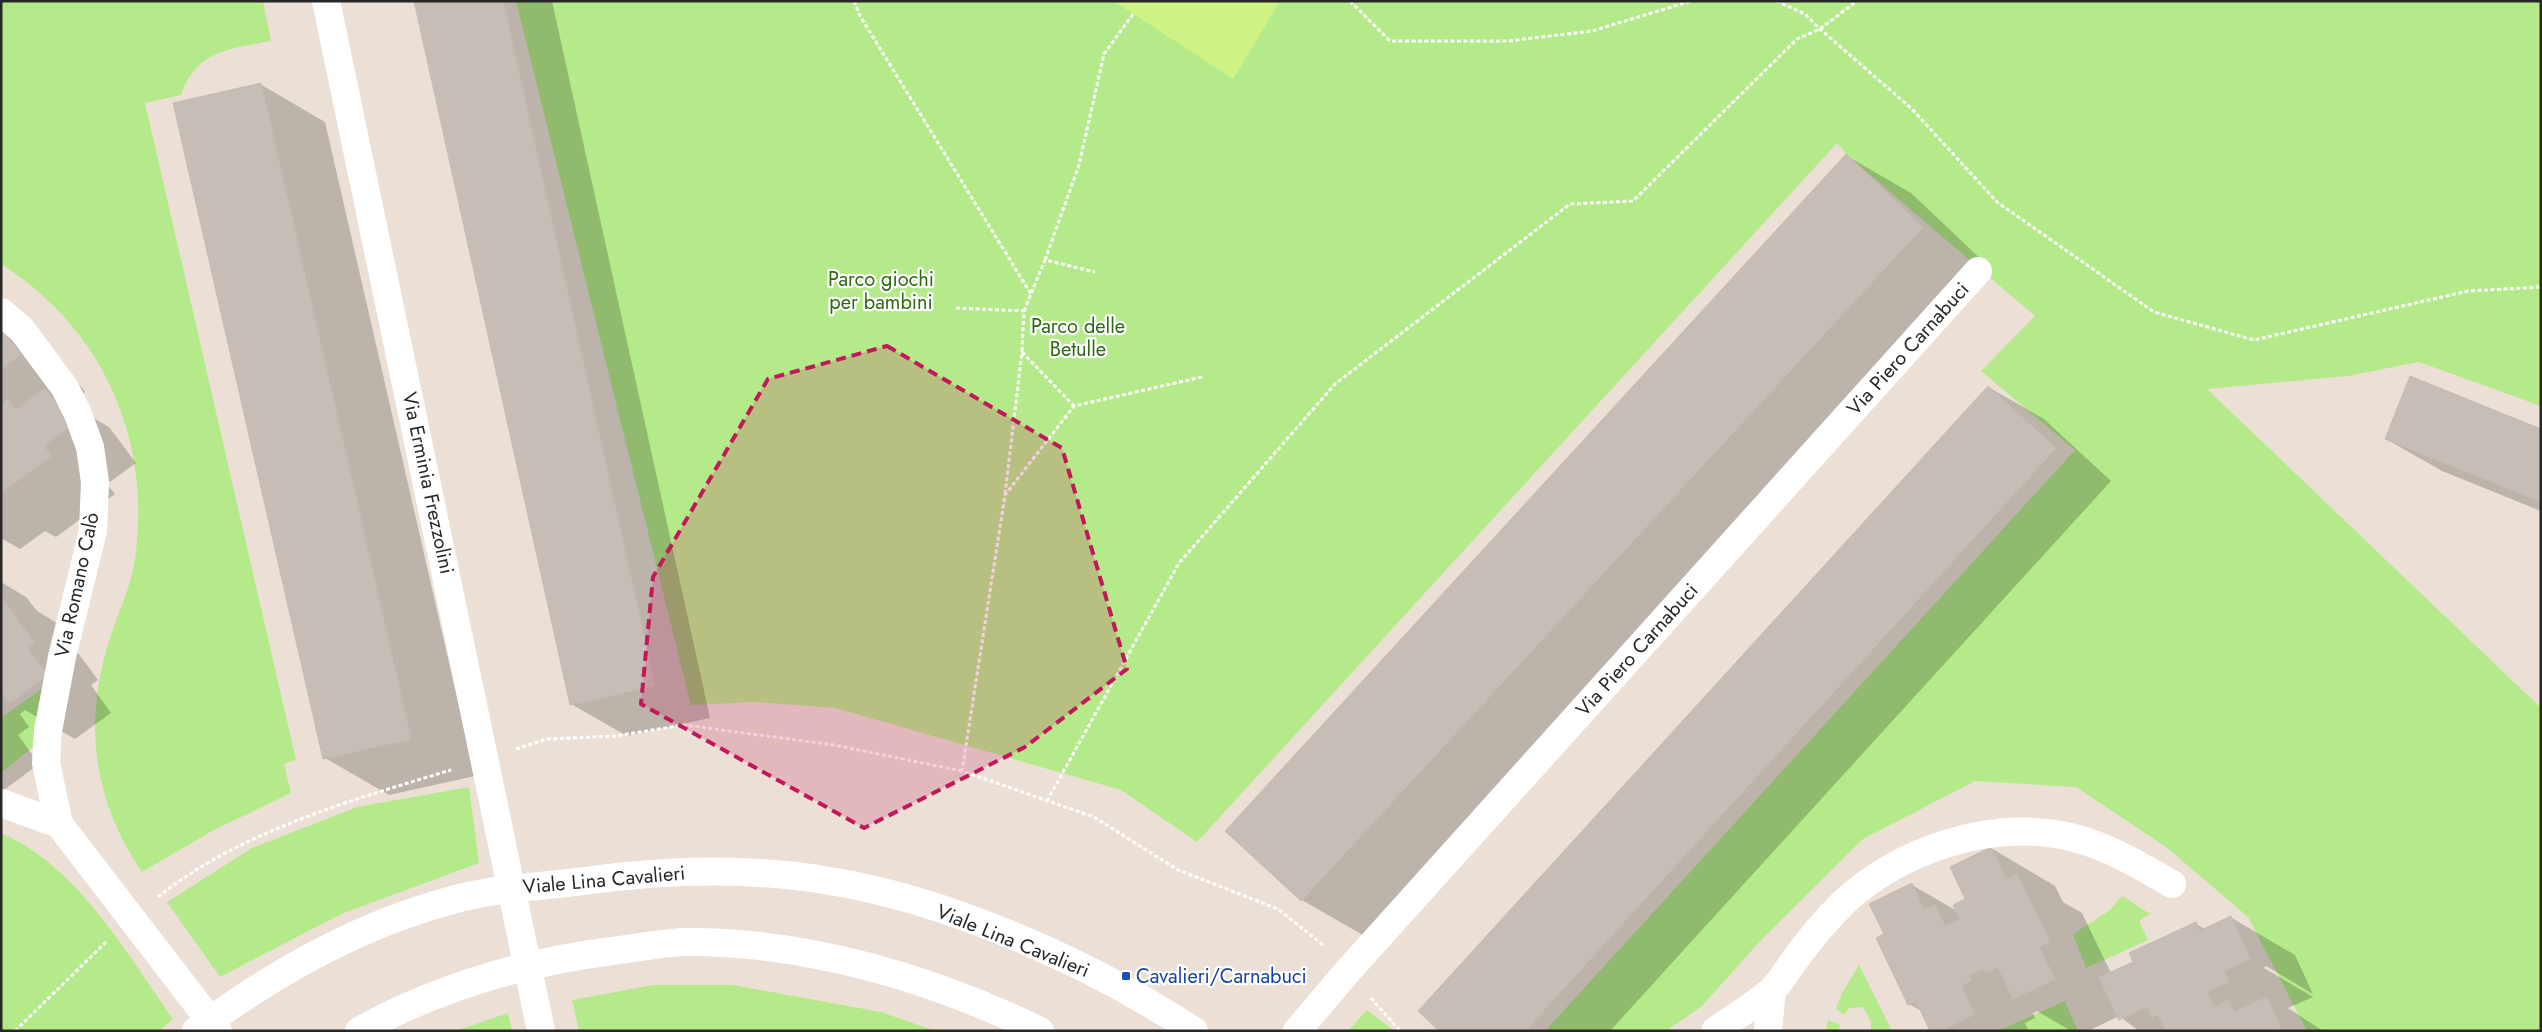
<svg xmlns="http://www.w3.org/2000/svg" width="2542" height="1032" font-family="Jost,sans-serif">
  <style>
    .green { fill: #b5ea8b }
    .pitch { fill: #d0f385 }
    .shadow { fill: #0003 }
    .building { fill: #c6bdb6; stroke: #c7bcb0 }
    .lines { fill: none; stroke-linecap: round; stroke-linejoin: round }
    .path { stroke: #fff; stroke-width: 3; stroke-dasharray: 4 2.5; stroke-linecap: butt }
    .minor { stroke: #fff; stroke-width: 28 }
    .marked { fill: #c2185b; fill-opacity: 0.2; stroke: #c2185b; stroke-width: 4; stroke-dasharray: 10 6; stroke-linejoin: round }
    .transit-dot { fill: #1a4fb4; stroke: #fff; stroke-width: 2 }
    .labels { text-anchor: middle; dominant-baseline: central; stroke-width: 4.5; stroke-linejoin: round; paint-order: stroke }
    .park-label { font-size: 20px; fill: #2d6911; stroke: #fff }
    .street-label { font-size: 20px; fill: #272727; stroke: #fff }
    .transit-label { font-size: 20px; fill: #164399; stroke: #fff; text-anchor: start }
  </style>
  <rect width="100%" height="100%" fill="#ece0d6"/>
  <!-- green -->
  <g class="green">
    <path d="M1 1H263L271 41C230 49 196 50 181 95L145 103 296 760 284 764 291 793 212 831 142 872C92 799 83 721 110 638 118 612 131 587 135 559 152 439 103 329 1 264Z"/>
    <polygon points="516,1 2541,1 2541,406 2419,362 2348,376 2207,389 2541,708 2541,1031 2307,1031 2248,917 2166,847 2076,787 1975,781 1863,839 1762,939 1702,1006 1666,1031 1545,1031 2075,450 1981,371 2035,316 1846,154 1837,143 1197,842 1121,790 835,708 755,702 691,705"/>
    <polygon points="47,685 43,739 1,773 1,718"/>
    <polygon points="469,787 479,863 341,914 220,977 167,902 252,848 357,807"/>
    <path d="M1 833C78 866 127 954 173 1019L159 1031H1Z"/>
    <polygon points="2122,896 2150,914 2139,921 2148,940 2086,968 2073,934 2110,910"/>
    <polygon points="1859,965 1892,1031 1871,1031 1871,1022 1863,1007 1849,1008 1844,1015 1836,1009 1842,993"/>
    <polygon points="653,985 733,985 881,1012 936,1031 579,1031 572,1000"/>
    <polygon points="2065,1001 2078,1031 1997,1031"/>
    <polygon points="1367,1010 1392,1029 1394,1031 1348,1031"/>
    <polygon points="508,1013 512,1031 455,1031"/>
    <polygon points="1828,1020 1840,1025 1839,1031 1826,1031"/>
  </g>
  <!-- pitch -->
  <polygon class="pitch" points="1114,1 1280,1 1233,79"/>
  <!-- shadow -->
  <g class="shadow">
    <polygon points="416,1 552,1 710,718 627,736 571,704"/>
    <polygon points="260,84 325,122 475,776 389,795 325,758"/>
    <polygon points="1847,156 1911,193 1987,265 1366,937 1302,900"/>
    <polygon points="1,323 57,355 85,392 69,404 109,427 136,463 107,484 115,494 56,537 45,531 20,549 1,538"/>
    <polygon points="1988,387 2044,419 2111,481 1610,1031 1441,1031"/>
    <polygon points="2541,430 2541,511 2442,471 2386,439"/>
    <polygon points="1,582 26,597 37,611 55,622 98,680 91,685 111,713 75,739 25,710 20,714 29,727 18,735 39,764 4,790 1,788"/>
    <polygon points="1991,848 2055,886 2063,902 2082,913 2111,973 2134,962 2196,924 2205,929 2230,917 2295,955 2313,994 2266,966 2264,968 2313,997 2288,1008 2323,1031 2139,1031 2119,1016 2088,1031 2071,1031 2037,1011 2033,1013 2035,1018 2025,1023 2029,1031 1932,1031 1923,1012 1909,1004 1886,935 1912,885 1957,911 1967,900"/>
  </g>
  <!-- building -->
  <g class="building">
    <polygon points="414,1 503,1 655,686 570,705"/>
    <polygon points="261,83 411,739 323,759 173,103"/>
    <polygon points="1846,154 1923,227 1301,901 1225,831"/>
    <polygon points="1,328 21,355 1,369"/>
    <polygon points="2410,376 2541,429 2541,502 2385,439"/>
    <polygon points="1988,386 2056,448 1525,1031 1439,1031 1418,1011"/>
    <polygon points="45,388 72,425 44,446 51,456 1,493 1,404 8,399 16,410"/>
    <polygon points="1,597 35,643 27,648 48,675 10,703 1,692"/>
    <polygon points="1991,847 2006,879 2017,874 2050,942 2039,947 2055,979 2013,999 1998,967 1986,973 1983,969 1969,975 1972,980 1961,986 1975,1014 1941,1031 1930,1031 1916,1001 1908,1005 1876,938 1884,934 1869,904 1912,883 1924,910 1935,905 1945,926 1960,920 1953,905 1965,899 1950,867"/>
    <polygon points="2231,916 2250,959 2224,971 2229,982 2207,992 2214,1007 2228,1000 2234,1012 2267,997 2282,1031 2161,1031 2165,1029 2158,1015 2152,1017 2147,1007 2119,1020 2099,977 2133,962 2129,953 2196,922 2199,931"/>
  </g>
  <g class="lines">
    <!-- path -->
    <g class="path">
      <polyline points="854,1 860,16 1031,294"/>
      <polyline points="1350,1 1390,41 1508,41 1592,31 1691,1"/>
      <polyline points="1776,1 1805,14 1820,29 1912,109 1997,202 2154,312 2254,340 2468,291 2541,287"/>
      <polyline points="1045,260 1079,165 1104,54 1133,14"/>
      <polyline points="956,308 1024,311 1022,352"/>
      <polyline points="1024,311 1045,260 1095,272"/>
      <polyline points="1202,377 1074,406 1005,495 962,771 1094,817 1178,870 1278,909 1323,945"/>
      <polyline points="1005,494 1022,352 1074,406"/>
      <polyline points="516,749 547,739 615,736 684,725 834,745 962,771"/>
      <polyline points="1047,801 1179,563 1335,384 1570,204 1633,201 1797,39 1820,29 1857,1"/>
      <path d="M158 897C240 831 352 800 451 770"/>
      <polyline points="1371,998 1400,1031"/>
      <polyline points="15,1031 106,942"/>
    </g>
    <!-- minor -->
    <g class="minor">
      <polyline points="326,1 541,1031"/>
      <polyline points="1,312 22,330 65,388 78,414 90,447 95,482 93,531 62,657 48,731 46,763 59,824 218,1031"/>
      <polyline points="1,803 59,824"/>
      <path d="M196 1031C272 974 359 925 452 900 495 888 540 887 584 881 664 870 745 867 824 880 948 899 1090 963 1194 1031"/>
      <path d="M359 1031C440 986 528 961 620 950 641 947 663 943 684 942 805 941 932 978 1040 1031"/>
      <polyline points="1297,1031 1347,972 1978,271"/>
      <path d="M1715 1031C1733 1018 1754 1006 1771 991 1780 983 1787 970 1794 961 1809 940 1825 921 1843 903 1899 851 1985 821 2061 835 2101 842 2137 864 2172 884"/>
      <polyline points="1768,1031 1772,990"/>
    </g>
  </g>
  <!-- marked area -->
  <path class="marked" d="M887 346 1062 448 1127 669 1025 747 864 828 641 704 653 577 768 379Z"/>
  <!-- markers -->
  <rect class="transit-dot" x="1121" y="971" width="10" height="10" rx="2.5"/>
  <g class="labels">
    <!-- park labels -->
    <g class="park-label">
      <text x="881" y="279">Parco giochi<tspan x="881" dy="23">per bambini</tspan></text>
      <text x="1078" y="326">Parco delle<tspan x="1078" dy="23">Betulle</tspan></text>
    </g>
    <!-- street labels -->
    <g class="street-label">
      <text transform="translate(1908 349) rotate(-48)">Via Piero Carnabuci</text>
      <text transform="translate(428 483) rotate(78)">Via Erminia Frezzolini</text>
      <text transform="translate(77 585) rotate(-78)">Via Romano Calò</text>
      <text transform="translate(1637 650) rotate(-48)">Via Piero Carnabuci</text>
      <text transform="translate(604 880) rotate(-5)">Viale Lina Cavalieri</text>
      <text transform="translate(1013 941) rotate(22)">Viale Lina Cavalieri</text>
    </g>
    <!-- transit labels -->
    <g class="transit-label">
      <text x="1136" y="976">Cavalieri/Carnabuci</text>
    </g>
  </g>
  <!-- border -->
  <rect width="2542" height="1032" fill="none" stroke="#272727" stroke-width="5"/>
</svg>
